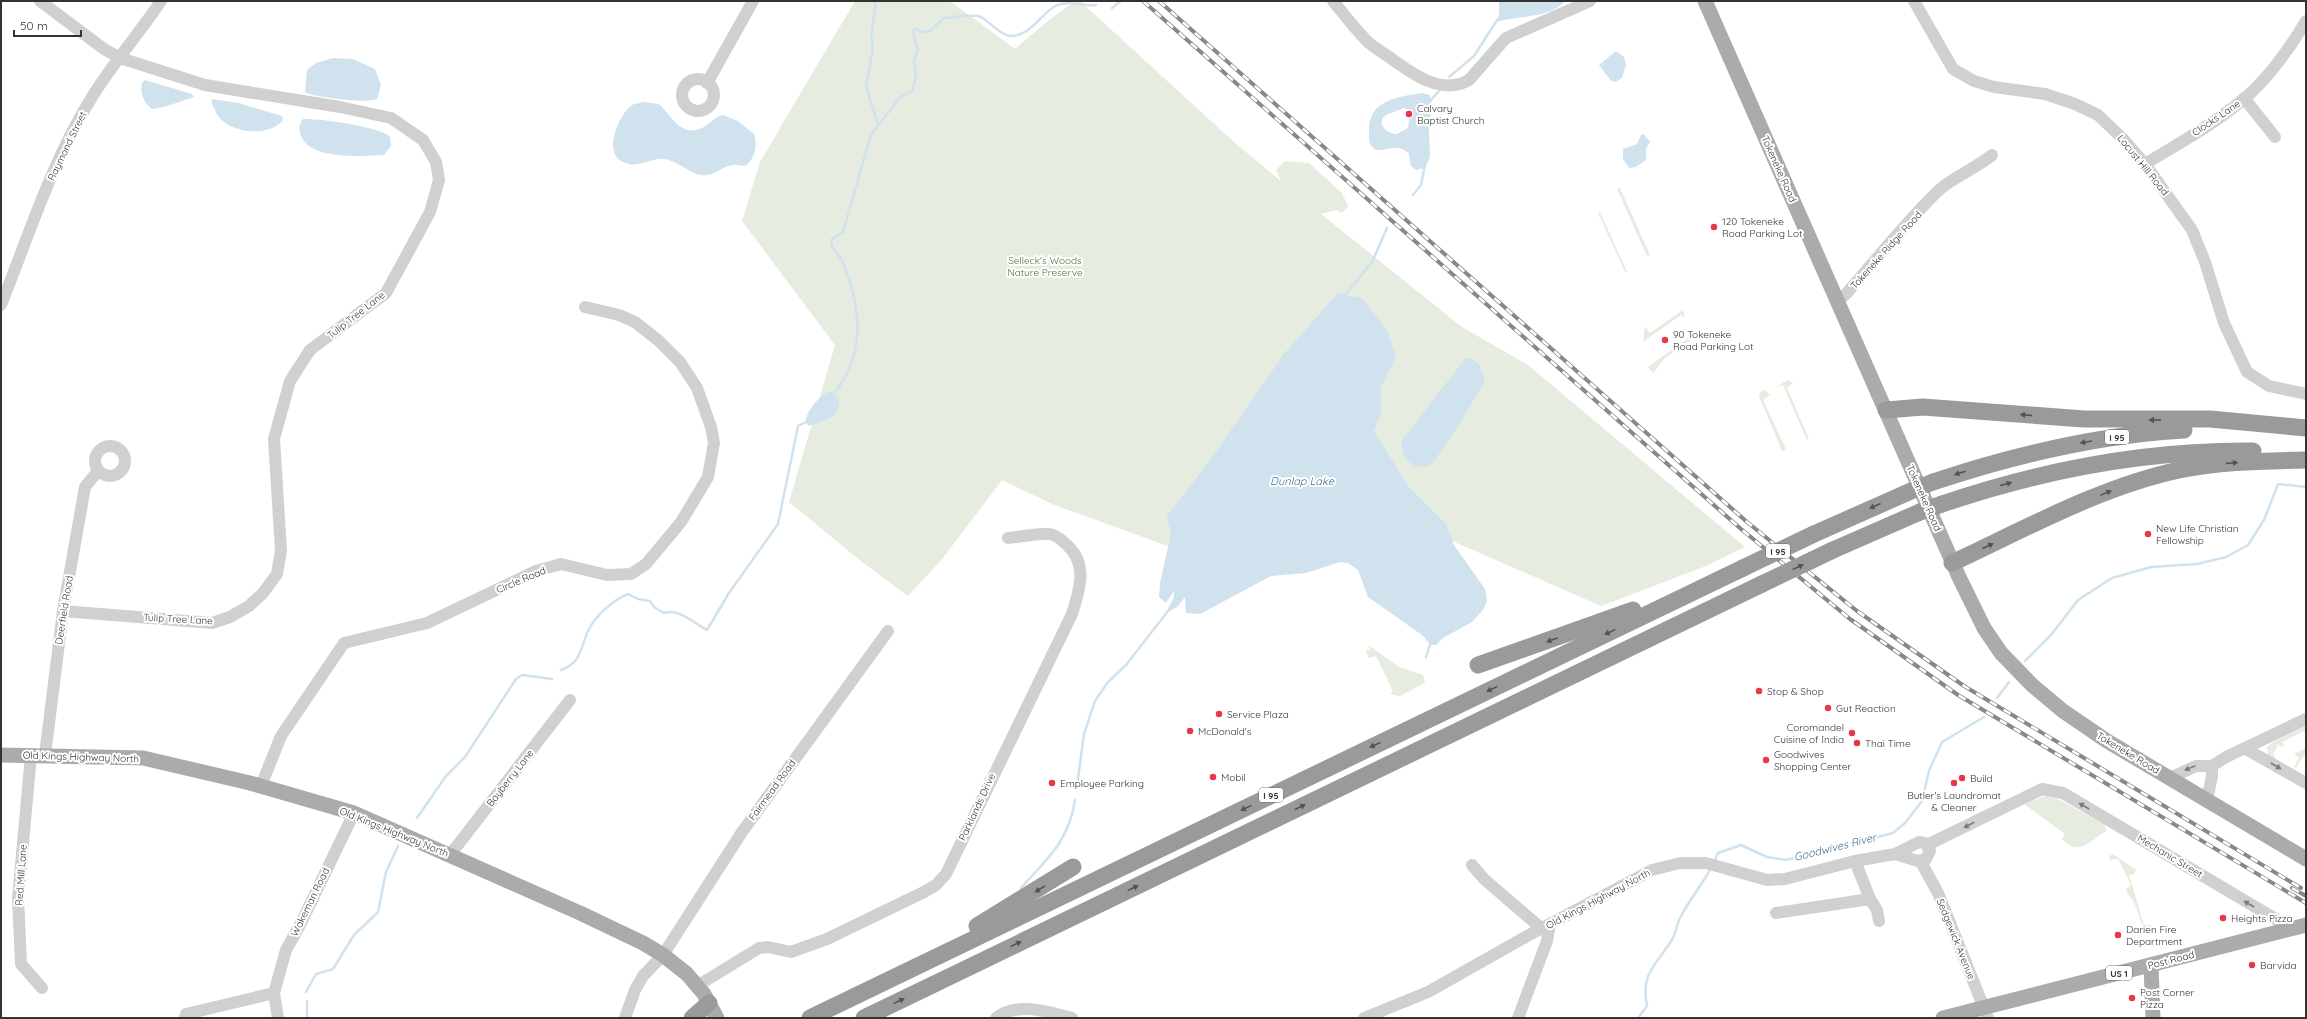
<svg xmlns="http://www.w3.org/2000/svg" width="2307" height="1019" font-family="Quicksand,sans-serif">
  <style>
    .green { fill: #e6ecdf }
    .water { fill: #cfe2ee; fill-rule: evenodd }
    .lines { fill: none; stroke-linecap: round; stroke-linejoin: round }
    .stream { stroke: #cfe2ee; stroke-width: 2.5 }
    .minor { stroke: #d0d0d0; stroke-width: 12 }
    .major { stroke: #ababab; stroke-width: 15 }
    .highway { stroke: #9a9a9a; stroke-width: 17 }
    .rail-casing { stroke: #888; stroke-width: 4 }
    .rail { stroke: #fff; stroke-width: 2.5; stroke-dasharray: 8; stroke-linecap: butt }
    .highway-bridge { stroke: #9a9a9a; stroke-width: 17 }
    .oneway { fill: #525252 }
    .oneway2 { fill: #7a7a7a }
    .poi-dot { fill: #e63946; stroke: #fff; stroke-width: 1.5 }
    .labels { text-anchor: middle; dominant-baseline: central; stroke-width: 4; stroke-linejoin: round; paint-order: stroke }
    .shield { fill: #fff; stroke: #707070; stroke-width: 1 }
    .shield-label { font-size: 9px; font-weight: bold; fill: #333 }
    .poi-label { font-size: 10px; fill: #333; stroke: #fff; text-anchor: start }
    .street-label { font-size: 10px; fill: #333; stroke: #fff }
    .park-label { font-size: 10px; fill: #56703f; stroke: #fff }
    .water-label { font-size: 11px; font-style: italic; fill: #3f7597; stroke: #fff }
  </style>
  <rect width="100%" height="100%" fill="#fff"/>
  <!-- green -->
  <g class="green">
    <path d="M855 1H950L1015 49C1027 39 1069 1 1080 1L1235 143 1281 181 1276 170 1285 161 1309 163 1342 193 1348 206 1342 213 1337 210 1321 214 1462 327 1528 365 1745 547 1706 566 1601 606 1329 487 1209 561 1052 504 1002 480 943 558 908 596 862 562 789 502 835 345 742 221 760 162Z"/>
    <polygon points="1620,188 1650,255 1647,256 1617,189"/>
    <polygon points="1600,212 1627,272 1625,272 1598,213"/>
    <polygon points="1683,310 1685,318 1681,315 1643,342 1645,327 1650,333"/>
    <polygon points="1692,331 1695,334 1692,339 1664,359 1653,373 1648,367 1691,336 1689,332"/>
    <polygon points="1788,380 1793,383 1787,388 1809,439 1807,440 1783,385 1776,387"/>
    <polygon points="1765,390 1770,395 1763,400 1786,449 1782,451 1759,396 1760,392"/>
    <polygon points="1368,645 1399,667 1423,675 1425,683 1400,696 1390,694 1393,691 1376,656 1369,658 1366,651 1367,649 1371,652"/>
    <polygon points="2306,726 2306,730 2282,742 2284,747 2278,745 2273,755 2275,757 2274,759 2268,756 2267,747 2273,742"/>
    <polygon points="2306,748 2306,752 2296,768 2294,767 2299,758 2294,754"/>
    <path d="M2048 795 2060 800 2105 825 2106 831C2088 842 2080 857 2062 839L2065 834 2024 804Z"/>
    <polygon points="2113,854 2136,870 2134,874 2129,875 2144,925 2151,925 2151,930 2144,929 2134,902 2126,891 2126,889 2131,885 2118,859 2110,860 2109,856"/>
  </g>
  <!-- water -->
  <g class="water">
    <path d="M1499 1H1565C1552 18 1515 16 1496 22L1499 15Z"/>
    <polygon points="1616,51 1624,57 1626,65 1622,78 1615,82 1611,81 1599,65"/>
    <path d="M333 58 353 59 375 69 381 85 377 99C368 104 313 97 305 92L307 70 316 63Z"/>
    <path d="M145 80 192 94 194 97 164 107 152 109C143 102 140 93 142 83Z"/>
    <path d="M1422 93 1430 95 1432 106 1429 127 1430 157 1425 168 1416 170 1411 166 1409 154C1399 143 1388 151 1376 150 1368 144 1369 141 1369 131 1368 100 1398 97 1422 93ZM1404 108 1410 111 1408 128 1397 134C1389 134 1380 128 1382 119L1386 115Z"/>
    <path d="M212 99 238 103 282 116 283 120C268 139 223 133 215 110 213 105 211 104 212 99Z"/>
    <path d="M644 102 659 104C671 115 681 138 702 128 710 124 714 117 723 115L738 121 754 134C758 145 755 157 747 165 742 167 738 164 732 165 722 167 712 177 701 175 686 172 674 157 658 159 647 161 635 168 623 162 602 153 619 114 632 105 636 103 640 103 644 102Z"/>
    <path d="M303 119C318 118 383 127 390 137L391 146 384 155C362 156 307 161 300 133 299 128 299 123 303 119Z"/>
    <polygon points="1644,134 1650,142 1646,149 1646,160 1636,167 1629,168 1623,159 1623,149 1637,144 1641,135"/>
    <polygon points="1338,293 1362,298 1387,330 1396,356 1381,387 1381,412 1374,431 1408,486 1446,524 1454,545 1485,589 1487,601 1483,610 1472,622 1443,638 1436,645 1431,645 1422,635 1368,597 1358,570 1348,563 1340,562 1306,573 1271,576 1200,614 1186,613 1185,597 1177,607 1166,613 1174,597 1174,591 1166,603 1159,597 1160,583 1171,534 1167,516 1213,456 1284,354"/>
    <path d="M1466 358H1470L1479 364 1485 380C1480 391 1438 460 1430 465 1420 471 1406 463 1403 453 1402 449 1402 444 1402 440Z"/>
    <path d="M830 391 839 399C841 418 824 421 809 426L805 422C808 409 818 397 830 391Z"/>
  </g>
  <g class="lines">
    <!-- stream -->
    <g class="stream">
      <polyline points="876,1 871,38 873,47 866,87 878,124"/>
      <polyline points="1112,8 1121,1"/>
      <polyline points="1449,77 1474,56 1497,20"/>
      <polyline points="1430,101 1440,90"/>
      <polyline points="1413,195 1421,185 1425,165"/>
      <polyline points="1344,296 1372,262 1387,228"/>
      <path d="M832 396C866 355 862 310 843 263 839 252 832 253 831 240L843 232 871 135 900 97 912 91 916 77 914 61 918 50 913 33 915 29 925 32 930 31 944 18C954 18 971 13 981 17 990 22 1001 36 1012 36 1032 35 1041 13 1057 5 1071 0 1083 7 1096 5"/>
      <polyline points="1426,657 1431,642"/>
      <polyline points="2025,661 2051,635 2078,600 2112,578 2151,567 2197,564 2226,557 2248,545 2264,520 2278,484 2306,487"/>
      <path d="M561 670C582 662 580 649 588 631 595 616 613 600 628 594L638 599 650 601 654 607 664 613C678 608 694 623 707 630L729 593 778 524 798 426 808 421"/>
      <polyline points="1997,698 2009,682"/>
      <polyline points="1077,786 1084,734 1095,701 1108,682 1126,665 1168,611"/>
      <polyline points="417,818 446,776 465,757 516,679 522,675 552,679"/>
      <polyline points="1714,862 1718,853 1741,845 1767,857 1786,860 1893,833 1905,823 1922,801 1929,771 1942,742 1984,717"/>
      <path d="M1021 888C1047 859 1069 841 1075 800"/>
      <polyline points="306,992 316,974 333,969 354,935 378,912 386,872 398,846"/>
      <polyline points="307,1001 307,1018"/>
      <path d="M1638 1018 1647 1006C1640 972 1657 965 1673 938 1676 932 1677 924 1680 918 1689 900 1702 885 1711 868"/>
    </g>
    <!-- minor -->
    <g class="minor">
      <polyline points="40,1 104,49 120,58 205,85 340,107 391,118 423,140 436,162 439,180 430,212 386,293 310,350 290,381 274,439 281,551 277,574 263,593 249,606 230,617 212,623 63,611"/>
      <path d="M1333 1C1344 14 1354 28 1367 41 1373 47 1382 52 1389 57 1411 73 1441 96 1469 80L1506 38 1590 1"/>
      <polyline points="1914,1 1953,69 1974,81 1994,87 2045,94 2075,104 2098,115 2123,139 2145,164 2192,230 2205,262 2224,323 2247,372 2269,386 2306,394"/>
      <circle cx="698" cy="95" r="16"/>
      <polyline points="707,83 753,1"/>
      <polyline points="2244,98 2275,137"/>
      <path d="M2145 164C2176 145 2211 126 2239 103 2267 81 2288 51 2306 21"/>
      <path d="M1837 302 1846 294C1876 260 1905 223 1938 191 1953 177 1975 169 1992 155"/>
      <path d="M1 305C29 235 52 161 92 97 112 64 139 34 161 1"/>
      <circle cx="110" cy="461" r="15"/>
      <polyline points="2246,749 2306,783"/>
      <polyline points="31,755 18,898 21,964 42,988"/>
      <polyline points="45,755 63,611 85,487 98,471"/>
      <polyline points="2170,778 2196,766 2212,766 2226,757 2306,719"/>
      <polyline points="261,786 281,736 344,643 427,623 536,571 561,564 607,575 631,574 646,564 681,522 708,477 714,443 711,427 697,388 680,362 659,341 635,322 619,315 585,307"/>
      <polyline points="2207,800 2212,776 2212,766"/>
      <polyline points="1927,845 2042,789 2063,793 2279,921 2296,928"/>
      <polyline points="450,855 570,700"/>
      <polyline points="1855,861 1870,899"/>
      <polyline points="1921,862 1938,893 1988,1018"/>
      <polyline points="1472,865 1484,879 1541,928"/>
      <polyline points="1776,913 1870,899 1877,910 1879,921"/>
      <path d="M697 986 759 948 768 947 791 952 827 939 924 892 936 885 946 874 1072 614C1080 589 1088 564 1067 545 1062 540 1055 534 1048 534 1036 533 1021 537 1008 538"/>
      <polyline points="274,993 286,950 301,923 354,813"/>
      <polyline points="185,1018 186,1014 274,993 278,1018"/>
      <polyline points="625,1018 635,990 643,976 663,955 742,832 888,631"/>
      <path d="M996 1018C1018 1001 1048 1012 1072 1018"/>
      <polyline points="1364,1018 1428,992 1529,935 1652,870 1680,863 1706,863 1767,880 1785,879 1855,861 1895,854 1919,842 1925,843 1930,851 1926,859 1918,861 1895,854"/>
      <polyline points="1518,1018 1547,941 1550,924"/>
    </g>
    <!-- major -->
    <g class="major">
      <polyline points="1705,1 1959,577 1984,628 2001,653 2032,685 2063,711 2107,741 2306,859"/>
      <polyline points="1,755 143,758 250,783 354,813 580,913 643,943 663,955 687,974 704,994 717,1018"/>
      <polyline points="2151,965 2153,1018"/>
      <polyline points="1943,1018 2306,925"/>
    </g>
    <!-- highway -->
    <g class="highway">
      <polyline points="1886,410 1923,407 2084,419 2210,419 2306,428"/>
      <path d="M1933 482C2014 455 2098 435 2184 430"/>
      <path d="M1942 504C2042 470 2147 450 2253 451"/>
      <polyline points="1814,534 1911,491"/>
      <polyline points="1833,550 1920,512"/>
      <path d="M1952 563C2025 529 2100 487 2179 470 2221 461 2263 461 2306 460"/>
      <polyline points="1478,665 1633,610"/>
      <polyline points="977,926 1073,867"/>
      <polyline points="692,1018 709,1003"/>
      <polyline points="810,1018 1743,568"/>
      <polyline points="864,1018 1762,584"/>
    </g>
    <defs>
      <g id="rail">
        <polyline points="1143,1 1741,529 1850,619 1958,695 2306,903"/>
        <polyline points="1159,1 1747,522 1857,611 1964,686 2301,888"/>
        <polyline points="2292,888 2306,896"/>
      </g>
    </defs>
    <!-- rail casing -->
    <use href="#rail" class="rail-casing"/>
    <!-- rail -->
    <use href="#rail" class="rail"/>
    <!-- highway-bridge -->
    <g class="highway-bridge">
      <polyline points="1911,491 1933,482"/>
      <polyline points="1920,512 1942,504"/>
      <polyline points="1743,568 1814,534"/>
      <polyline points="1762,584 1833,550"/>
    </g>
  </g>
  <!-- one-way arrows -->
  <defs><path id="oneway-solid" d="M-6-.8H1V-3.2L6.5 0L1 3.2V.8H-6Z"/></defs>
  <g class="oneway">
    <use href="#oneway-solid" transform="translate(2026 415) rotate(-175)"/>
    <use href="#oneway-solid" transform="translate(2155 420) rotate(179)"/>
    <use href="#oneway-solid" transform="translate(2086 442) rotate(170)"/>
    <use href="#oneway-solid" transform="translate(2232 463) rotate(-4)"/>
    <use href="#oneway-solid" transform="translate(1960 473) rotate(163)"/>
    <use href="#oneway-solid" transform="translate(2006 484) rotate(-15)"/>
    <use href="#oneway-solid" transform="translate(2106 493) rotate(-22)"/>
    <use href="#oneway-solid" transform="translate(1875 506) rotate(156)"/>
    <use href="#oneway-solid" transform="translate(1988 546) rotate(-25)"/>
    <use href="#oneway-solid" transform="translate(1798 567) rotate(-26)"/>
    <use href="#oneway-solid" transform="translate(1610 632) rotate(154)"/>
    <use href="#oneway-solid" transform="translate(1552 640) rotate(160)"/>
    <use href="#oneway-solid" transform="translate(1492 689) rotate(154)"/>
    <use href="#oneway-solid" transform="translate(1375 745) rotate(154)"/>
    <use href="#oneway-solid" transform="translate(1300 807) rotate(-26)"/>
    <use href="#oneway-solid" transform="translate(1246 808) rotate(154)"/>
    <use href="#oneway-solid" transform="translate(1133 888) rotate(-26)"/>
    <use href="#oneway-solid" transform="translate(1040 889) rotate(148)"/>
    <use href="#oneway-solid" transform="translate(1016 944) rotate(-26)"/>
    <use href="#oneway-solid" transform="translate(899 1001) rotate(-26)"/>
  </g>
  <g class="oneway2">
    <use href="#oneway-solid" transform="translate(2276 766) rotate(30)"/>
    <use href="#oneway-solid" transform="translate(2190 768) rotate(158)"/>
    <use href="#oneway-solid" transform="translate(2084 806) rotate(-150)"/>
    <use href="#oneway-solid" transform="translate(1969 825) rotate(152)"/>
    <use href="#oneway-solid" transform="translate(2249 904) rotate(-150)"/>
  </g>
  <!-- markers -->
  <g class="poi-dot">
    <circle cx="1409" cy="114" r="4"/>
    <circle cx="1714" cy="227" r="4"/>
    <circle cx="1665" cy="340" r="4"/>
    <circle cx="2148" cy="534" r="4"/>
    <circle cx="1759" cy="691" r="4"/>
    <circle cx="1828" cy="708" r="4"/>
    <circle cx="1219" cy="714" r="4"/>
    <circle cx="1190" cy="731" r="4"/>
    <circle cx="1852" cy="733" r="4"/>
    <circle cx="1857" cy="743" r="4"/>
    <circle cx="1766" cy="760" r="4"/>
    <circle cx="1213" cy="777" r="4"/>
    <circle cx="1962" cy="778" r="4"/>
    <circle cx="1052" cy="783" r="4"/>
    <circle cx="1954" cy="783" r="4"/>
    <circle cx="2223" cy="918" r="4"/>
    <circle cx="2118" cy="935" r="4"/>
    <circle cx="2252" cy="965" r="4"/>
    <circle cx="2132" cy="998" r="4"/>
  </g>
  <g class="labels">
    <!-- shield labels -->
    <g class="shield">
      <rect x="2105" y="430" width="24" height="14" rx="3"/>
      <rect x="1766" y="544" width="24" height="14" rx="3"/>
      <rect x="1259" y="788" width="24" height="14" rx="3"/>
      <rect x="2106" y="966" width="26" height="14" rx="3"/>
    </g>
    <g class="shield-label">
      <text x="2117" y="437">I 95</text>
      <text x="1778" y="551">I 95</text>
      <text x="1271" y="795">I 95</text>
      <text x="2119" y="973">US 1</text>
    </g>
    <!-- poi labels -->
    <g class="poi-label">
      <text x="1417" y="108">Calvary<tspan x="1417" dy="12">Baptist Church</tspan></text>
      <text x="1722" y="221">120 Tokeneke<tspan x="1722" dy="12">Road Parking Lot</tspan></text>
      <text x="1673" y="334">90 Tokeneke<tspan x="1673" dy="12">Road Parking Lot</tspan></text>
      <text x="2156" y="528">New Life Christian<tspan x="2156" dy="12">Fellowship</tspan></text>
      <text x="1767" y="691">Stop &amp; Shop</text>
      <text x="1836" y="708">Gut Reaction</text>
      <text x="1227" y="714">Service Plaza</text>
      <text x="1844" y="727" text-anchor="end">Coromandel<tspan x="1844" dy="12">Cuisine of India</tspan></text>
      <text x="1198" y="731">McDonald's</text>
      <text x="1865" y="743">Thai Time</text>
      <text x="1774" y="754">Goodwives<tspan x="1774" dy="12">Shopping Center</tspan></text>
      <text x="1221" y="777">Mobil</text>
      <text x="1970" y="778">Build</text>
      <text x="1060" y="783">Employee Parking</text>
      <text x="1954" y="795" text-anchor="middle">Butler's Laundromat<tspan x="1954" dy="12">&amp; Cleaner</tspan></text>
      <text x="2231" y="918">Heights Pizza</text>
      <text x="2126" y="929">Darien Fire<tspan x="2126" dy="12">Department</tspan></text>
      <text x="2260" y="965">Barvida</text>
      <text x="2140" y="992">Post Corner<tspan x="2140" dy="12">Pizza</tspan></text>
    </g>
    <!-- street labels -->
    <g class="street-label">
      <text transform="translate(2216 118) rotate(-34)">Clocks Lane</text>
      <text transform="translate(67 146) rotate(-64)">Raymond Street</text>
      <text transform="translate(2143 165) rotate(51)">Locust Hill Road</text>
      <text transform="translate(1779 169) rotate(66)">Tokeneke Road</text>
      <text transform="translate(1886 250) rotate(-48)">Tokeneke Ridge Road</text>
      <text transform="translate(356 315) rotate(-38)">Tulip Tree Lane</text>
      <text transform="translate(1924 498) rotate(66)">Tokeneke Road</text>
      <text transform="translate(521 580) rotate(-23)">Circle Road</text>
      <text transform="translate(64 610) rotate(-81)">Deerfield Road</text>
      <text transform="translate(178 619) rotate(3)">Tulip Tree Lane</text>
      <text transform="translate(2128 753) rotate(31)">Tokeneke Road</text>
      <text transform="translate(81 757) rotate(2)">Old Kings Highway North</text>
      <text transform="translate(510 778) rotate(-52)">Bayberry Lane</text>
      <text transform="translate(772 790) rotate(-54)">Fairmead Road</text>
      <text transform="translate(977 807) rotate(-65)">Parklands Drive</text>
      <text transform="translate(394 832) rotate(22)">Old Kings Highway North</text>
      <text transform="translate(2170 856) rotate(31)">Mechanic Street</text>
      <text transform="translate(21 875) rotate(-86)">Red Mill Lane</text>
      <text transform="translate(1598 899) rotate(-28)">Old Kings Highway North</text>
      <text transform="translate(310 902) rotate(-64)">Wakeman Road</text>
      <text transform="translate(1956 939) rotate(68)">Sedgewick Avenue</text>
      <text transform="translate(2171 960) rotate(-14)">Post Road</text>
    </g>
    <!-- park labels -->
    <g class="park-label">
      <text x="1045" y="260">Selleck's Woods<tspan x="1045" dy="12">Nature Preserve</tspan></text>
    </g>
    <!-- water labels -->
    <g class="water-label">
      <text x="1302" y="481">Dunlap Lake</text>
      <text transform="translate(1835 847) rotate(-14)">Goodwives River</text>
    </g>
  </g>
  <!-- border -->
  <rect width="2307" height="1019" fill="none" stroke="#333333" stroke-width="4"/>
  <!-- scale -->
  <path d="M14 30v6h67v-6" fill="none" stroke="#333333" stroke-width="2"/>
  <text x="20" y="30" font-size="12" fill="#333333" stroke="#ffffff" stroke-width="3" paint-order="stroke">50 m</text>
</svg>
